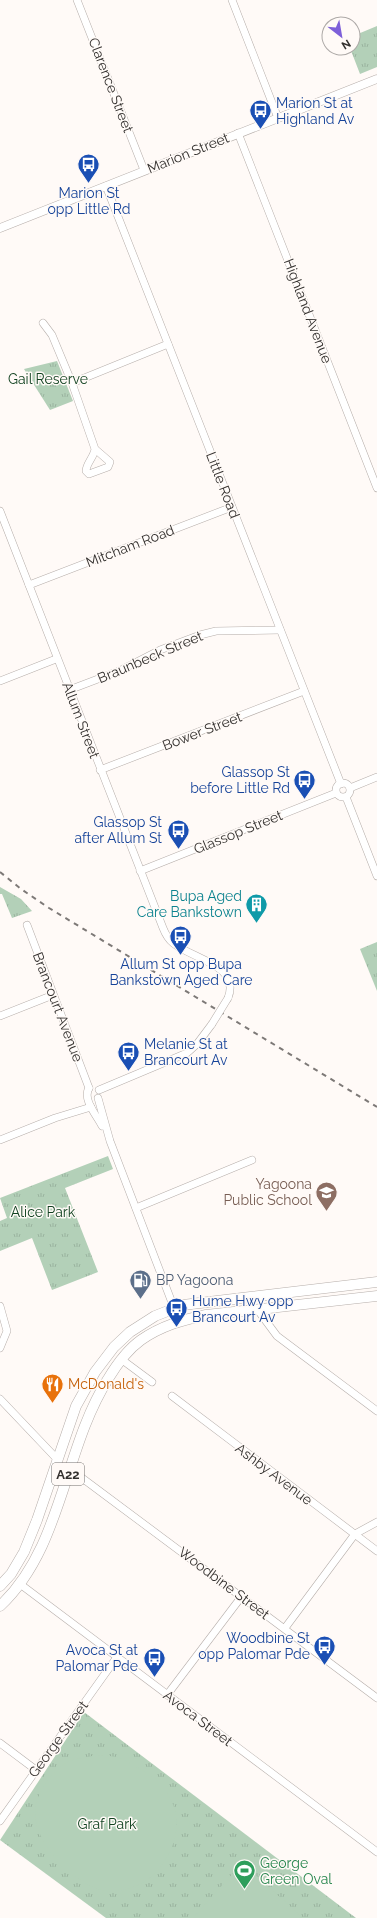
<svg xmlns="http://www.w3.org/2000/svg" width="377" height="1918" font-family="Raleway,sans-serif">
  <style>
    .park { fill: url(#park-tufts) }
    .garden { fill: #b3d0b8 }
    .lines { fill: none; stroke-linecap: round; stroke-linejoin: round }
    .minor-casing { stroke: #b6aeaa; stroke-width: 8 }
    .major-casing { stroke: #b6aeaa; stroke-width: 9 }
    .highway-casing { stroke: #b6aeaa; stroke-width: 11 }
    .minor { stroke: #fff; stroke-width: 7 }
    .major { stroke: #fff; stroke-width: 8 }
    .highway { stroke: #fff; stroke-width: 10 }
    .rail { stroke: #7d7977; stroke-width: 2; stroke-dasharray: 5 5; stroke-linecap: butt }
    .minor-bridge-casing { stroke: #b6aeaa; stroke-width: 8; stroke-linecap: butt }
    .minor-bridge { stroke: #fff; stroke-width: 7 }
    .labels { text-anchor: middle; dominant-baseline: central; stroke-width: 3; stroke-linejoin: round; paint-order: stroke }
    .shield { fill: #fffaf7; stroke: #706d6a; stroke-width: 1 }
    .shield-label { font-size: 13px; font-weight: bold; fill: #33302e }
    .street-label { font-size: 14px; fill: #33302e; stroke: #fffaf7 }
    .transit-label { font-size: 14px; fill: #164399; stroke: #fffaf7; text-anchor: end }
    .park-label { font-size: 14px; fill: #114220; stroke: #fffaf7 }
    .culture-label { font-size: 14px; fill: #0d838f; stroke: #fffaf7; text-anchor: end }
    .education-label { font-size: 14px; fill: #785e54; stroke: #fffaf7; text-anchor: end }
    .service-label { font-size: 14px; fill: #4e5e75; stroke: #fffaf7; text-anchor: start }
    .food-label { font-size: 14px; fill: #c56008; stroke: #fffaf7; text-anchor: start }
    .leisure-label { font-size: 14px; fill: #27864d; stroke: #fffaf7; text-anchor: start }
  </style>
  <defs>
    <pattern id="park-tufts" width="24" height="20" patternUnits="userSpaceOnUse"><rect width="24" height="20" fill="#b3d0b8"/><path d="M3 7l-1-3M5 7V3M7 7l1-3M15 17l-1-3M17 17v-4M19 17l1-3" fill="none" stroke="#9ab39e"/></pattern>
  </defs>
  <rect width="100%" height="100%" fill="#fffaf7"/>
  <!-- park -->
  <g class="park">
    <polygon points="377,26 377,67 360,74 350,48 353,48 353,36"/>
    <polygon points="57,361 73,401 50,410 24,369"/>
    <polygon points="0,887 21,899 32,911 12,918 2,894 0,894"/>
    <polygon points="377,942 377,991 360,949"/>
    <polygon points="108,1156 113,1169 65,1188 98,1272 52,1290 32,1238 0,1251 0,1221 7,1218 0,1198"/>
    <polygon points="84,1712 356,1918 106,1918 0,1840"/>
  </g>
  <!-- garden -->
  <g class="garden">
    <path d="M92 1756C99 1756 108 1755 116 1757 122 1758 129 1763 135 1766 180 1789 190 1831 158 1870 145 1886 117 1896 98 1889 69 1879 28 1837 36 1804 40 1788 52 1772 66 1763 72 1759 84 1758 92 1756Z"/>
    <polygon points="242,1863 303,1918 193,1918"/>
  </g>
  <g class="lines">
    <defs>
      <g id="minor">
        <polyline points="77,0 144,170"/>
        <polyline points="232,0 278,118"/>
        <polyline points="238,133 377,488"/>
        <polyline points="106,186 341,784"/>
        <path d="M43 323 52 335 72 383 95 449 110 462 108 467 89 474 86 471C86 464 94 457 95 449"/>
        <polyline points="72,383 168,344"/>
        <path d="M0 511 163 928C165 933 168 939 173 943 192 959 241 965 228 998"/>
        <polyline points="29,585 232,507"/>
        <polyline points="0,681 56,659"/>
        <polyline points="69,690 119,671 160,650 200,635 216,631 280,630"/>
        <polyline points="100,770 304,691"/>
        <circle cx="343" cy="790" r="7"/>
        <polyline points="350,788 377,777"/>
        <polyline points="346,797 377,876"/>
        <polyline points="140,871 336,793"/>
        <polyline points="27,925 89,1088"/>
        <polyline points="0,1016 53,995"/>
        <path d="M89 1088C82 1099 97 1116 102 1126"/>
        <polyline points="99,1090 187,1053 197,1044 212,1024"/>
        <polyline points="98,1098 110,1141 179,1321"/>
        <polyline points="0,1140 55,1118 91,1107"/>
        <polyline points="136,1208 252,1160"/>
        <polyline points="0,1306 7,1331 0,1348"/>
        <polyline points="257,1309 277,1336 377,1411"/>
        <polyline points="121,1359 152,1382"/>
        <polyline points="172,1396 377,1551"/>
        <polyline points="0,1399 58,1460"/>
        <polyline points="70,1469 377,1698"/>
        <polyline points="20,1584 377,1852"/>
        <polyline points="285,1628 355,1534 377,1522"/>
        <polyline points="167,1695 242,1596"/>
        <polyline points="0,1743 36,1770"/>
        <polyline points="0,1821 117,1657"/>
      </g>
      <polyline id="major" points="0,228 377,79"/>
      <g id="highway">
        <polyline points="0,1586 11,1574 24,1552 37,1520 76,1406 95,1372 114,1347 130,1332 155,1316 183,1305 377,1282"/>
        <path d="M0 1606C63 1547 63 1450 108 1379 117 1364 127 1350 141 1340 161 1326 182 1320 206 1315L377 1296"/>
      </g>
    </defs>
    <!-- minor casing -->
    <use href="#minor" class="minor-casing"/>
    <!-- major casing -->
    <use href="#major" class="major-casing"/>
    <!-- highway casing -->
    <use href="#highway" class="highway-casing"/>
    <!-- minor -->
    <use href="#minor" class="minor"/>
    <!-- major -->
    <use href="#major" class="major"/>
    <!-- highway -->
    <use href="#highway" class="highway"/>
    <!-- rail -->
    <polyline class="rail" points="0,872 21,889 49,908 377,1107"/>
    <defs>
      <polyline id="minor-bridge" points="212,1024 228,998"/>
    </defs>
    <!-- minor-bridge casing -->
    <use href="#minor-bridge" class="minor-bridge-casing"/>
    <!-- minor-bridge -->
    <use href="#minor-bridge" class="minor-bridge"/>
  </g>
  <!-- icons -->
  <defs>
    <symbol id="bus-pin" viewBox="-11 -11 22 30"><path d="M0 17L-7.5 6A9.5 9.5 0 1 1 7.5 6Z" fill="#1a4fb4" stroke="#fffaf7"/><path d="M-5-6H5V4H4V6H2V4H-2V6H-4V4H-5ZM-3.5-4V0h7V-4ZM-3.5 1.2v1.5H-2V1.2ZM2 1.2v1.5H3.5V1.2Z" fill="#fff"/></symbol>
    <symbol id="building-pin" viewBox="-11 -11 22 30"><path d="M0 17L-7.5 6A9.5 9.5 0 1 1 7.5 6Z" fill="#0f9aa8" stroke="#fffaf7"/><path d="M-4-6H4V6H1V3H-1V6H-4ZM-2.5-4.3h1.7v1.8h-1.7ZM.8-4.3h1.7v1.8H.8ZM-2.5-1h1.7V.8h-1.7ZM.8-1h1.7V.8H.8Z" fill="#fff"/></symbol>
    <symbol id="school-pin" viewBox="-11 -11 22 30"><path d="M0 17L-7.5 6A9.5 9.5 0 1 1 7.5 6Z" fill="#8d6e63" stroke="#fffaf7"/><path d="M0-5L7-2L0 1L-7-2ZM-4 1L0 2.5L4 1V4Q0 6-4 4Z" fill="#fff"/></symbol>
    <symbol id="fuel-pin" viewBox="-11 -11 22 30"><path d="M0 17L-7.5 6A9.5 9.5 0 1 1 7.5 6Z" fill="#5c6f8a" stroke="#fffaf7"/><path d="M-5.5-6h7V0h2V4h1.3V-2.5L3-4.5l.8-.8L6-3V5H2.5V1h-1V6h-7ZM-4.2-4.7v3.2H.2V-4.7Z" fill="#fff"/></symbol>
    <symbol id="restaurant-pin" viewBox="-11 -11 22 30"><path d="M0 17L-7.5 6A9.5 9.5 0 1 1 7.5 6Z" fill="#e8710a" stroke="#fffaf7"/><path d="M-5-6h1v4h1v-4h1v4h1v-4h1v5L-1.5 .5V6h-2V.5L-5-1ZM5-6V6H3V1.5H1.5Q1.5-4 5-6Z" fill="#fff"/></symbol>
    <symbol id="stadium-pin" viewBox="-11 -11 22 30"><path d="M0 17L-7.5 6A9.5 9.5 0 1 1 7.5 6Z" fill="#2e9e5b" stroke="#fffaf7"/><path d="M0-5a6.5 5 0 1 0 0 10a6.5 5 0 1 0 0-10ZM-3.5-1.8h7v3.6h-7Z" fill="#fff"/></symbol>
  </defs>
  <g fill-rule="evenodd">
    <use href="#bus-pin" x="248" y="98" width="25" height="34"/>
    <use href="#bus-pin" x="76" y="152" width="25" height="34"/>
    <use href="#bus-pin" x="292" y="768" width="25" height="34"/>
    <use href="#bus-pin" x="166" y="818" width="25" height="34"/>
    <use href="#building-pin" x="244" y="892" width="25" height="34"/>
    <use href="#bus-pin" x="168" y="924" width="25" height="34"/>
    <use href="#bus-pin" x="116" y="1040" width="25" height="34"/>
    <use href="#school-pin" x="314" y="1180" width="25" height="34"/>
    <use href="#fuel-pin" x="128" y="1268" width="25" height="34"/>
    <use href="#bus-pin" x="164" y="1296" width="25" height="34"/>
    <use href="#restaurant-pin" x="40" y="1372" width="25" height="34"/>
    <use href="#bus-pin" x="312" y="1634" width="25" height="34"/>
    <use href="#bus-pin" x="142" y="1646" width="25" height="34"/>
    <use href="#stadium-pin" x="232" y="1858" width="25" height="34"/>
  </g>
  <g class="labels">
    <!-- shield labels -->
    <rect class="shield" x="52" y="1463" width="32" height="22" rx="3"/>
    <g class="shield-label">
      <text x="68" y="1474">A22</text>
    </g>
    <!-- street labels -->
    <g class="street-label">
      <text transform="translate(111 85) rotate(69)">Clarence Street</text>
      <text transform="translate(188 153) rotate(-22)">Marion Street</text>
      <text transform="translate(308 311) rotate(69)">Highland Avenue</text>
      <text transform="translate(223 485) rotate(69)">Little Road</text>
      <text transform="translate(130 546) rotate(-21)">Mitcham Road</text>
      <text transform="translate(150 657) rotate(-23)">Braunbeck Street</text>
      <text transform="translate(81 720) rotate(69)">Allum Street</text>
      <text transform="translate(202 731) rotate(-21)">Bower Street</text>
      <text transform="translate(238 832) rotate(-22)">Glassop Street</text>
      <text transform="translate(58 1007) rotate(69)">Brancourt Avenue</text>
      <text transform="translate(274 1474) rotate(37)">Ashby Avenue</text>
      <text transform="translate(224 1583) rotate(37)">Woodbine Street</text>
      <text transform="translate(198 1718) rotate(37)">Avoca Street</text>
      <text transform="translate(58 1739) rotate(-54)">George Street</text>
    </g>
    <!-- transit labels -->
    <g class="transit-label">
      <text x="276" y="103" text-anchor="start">Marion St at<tspan x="276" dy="16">Highland Av</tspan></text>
      <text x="89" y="193" text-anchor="middle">Marion St<tspan x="89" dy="16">opp Little Rd</tspan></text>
      <text x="290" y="772">Glassop St<tspan x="290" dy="16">before Little Rd</tspan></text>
      <text x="162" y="822">Glassop St<tspan x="162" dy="16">after Allum St</tspan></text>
      <text x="181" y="964" text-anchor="middle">Allum St opp Bupa<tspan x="181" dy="16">Bankstown Aged Care</tspan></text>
      <text x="144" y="1044" text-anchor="start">Melanie St at<tspan x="144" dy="16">Brancourt Av</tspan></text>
      <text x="192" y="1301" text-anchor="start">Hume Hwy opp<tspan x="192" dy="16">Brancourt Av</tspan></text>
      <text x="310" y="1638">Woodbine St<tspan x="310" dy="16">opp Palomar Pde</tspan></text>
      <text x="138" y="1650">Avoca St at<tspan x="138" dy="16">Palomar Pde</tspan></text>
    </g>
    <!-- park labels -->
    <g class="park-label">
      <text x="48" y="379">Gail Reserve</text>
      <text x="43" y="1212">Alice Park</text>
      <text x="107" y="1824">Graf Park</text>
    </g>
    <!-- culture labels -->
    <g class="culture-label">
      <text x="242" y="896">Bupa Aged<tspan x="242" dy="16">Care Bankstown</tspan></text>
    </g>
    <!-- education labels -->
    <g class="education-label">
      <text x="312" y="1184">Yagoona<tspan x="312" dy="16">Public School</tspan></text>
    </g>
    <!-- service labels -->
    <g class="service-label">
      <text x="156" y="1280">BP Yagoona</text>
    </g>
    <!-- food labels -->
    <g class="food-label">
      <text x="68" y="1384">McDonald's</text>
    </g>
    <!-- leisure labels -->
    <g class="leisure-label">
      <text x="260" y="1863">George<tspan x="260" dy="16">Green Oval</tspan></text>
    </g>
  </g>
  <!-- north arrow -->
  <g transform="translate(341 36) rotate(149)"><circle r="19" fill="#fffaf7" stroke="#ada9a7"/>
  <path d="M0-3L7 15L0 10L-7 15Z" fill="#7d5fd9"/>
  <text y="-6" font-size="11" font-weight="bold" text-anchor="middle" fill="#33302e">N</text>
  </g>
</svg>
